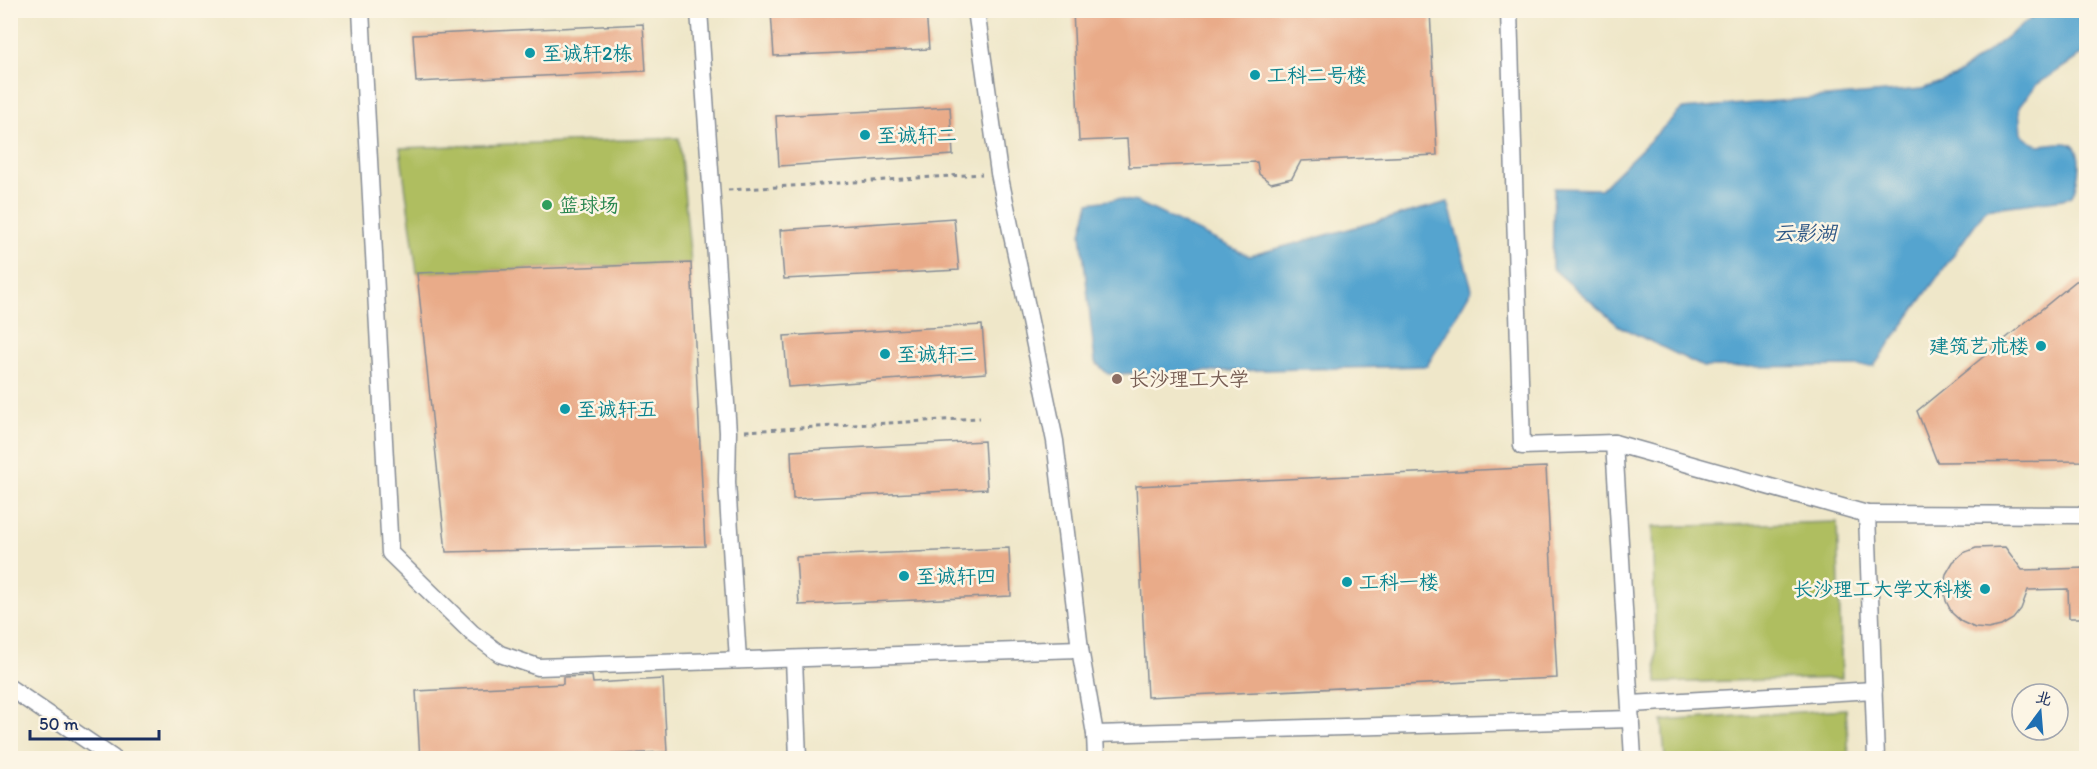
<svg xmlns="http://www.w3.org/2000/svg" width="2097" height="769" font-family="Itim,'LXGW WenKai TC',sans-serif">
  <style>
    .green { fill: #afbe60; stroke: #65765f; stroke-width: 1.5 }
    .water { fill: #55a4cf; stroke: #386a96; stroke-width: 1.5 }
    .building { fill: #e9ab89 }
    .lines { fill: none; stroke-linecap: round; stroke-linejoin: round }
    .minor-casing { stroke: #858b94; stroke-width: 19 }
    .path { stroke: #858b94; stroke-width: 3; stroke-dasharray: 4.5 4.5; stroke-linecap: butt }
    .minor { stroke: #fff; stroke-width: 16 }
    .culture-dot { fill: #0f9aa8; stroke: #fcf5e5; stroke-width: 2 }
    .leisure-dot { fill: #2e9e5b; stroke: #fcf5e5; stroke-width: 2 }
    .education-dot { fill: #8d6e63; stroke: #fcf5e5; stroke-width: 2 }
    .labels { text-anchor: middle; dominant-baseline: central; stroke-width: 5; stroke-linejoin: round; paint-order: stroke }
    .culture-label { font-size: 20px; fill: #0d838f; stroke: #fcf5e5; text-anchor: start }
    .leisure-label { font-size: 20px; fill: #27864d; stroke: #fcf5e5; text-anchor: start }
    .education-label { font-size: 20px; fill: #785e54; stroke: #fcf5e5; text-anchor: start }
    .water-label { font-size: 21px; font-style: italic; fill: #2f5886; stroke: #fcf5e5 }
  </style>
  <rect width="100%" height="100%" fill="#fcf5e5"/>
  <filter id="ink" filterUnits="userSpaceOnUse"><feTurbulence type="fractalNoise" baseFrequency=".0167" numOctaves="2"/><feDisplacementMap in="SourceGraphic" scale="12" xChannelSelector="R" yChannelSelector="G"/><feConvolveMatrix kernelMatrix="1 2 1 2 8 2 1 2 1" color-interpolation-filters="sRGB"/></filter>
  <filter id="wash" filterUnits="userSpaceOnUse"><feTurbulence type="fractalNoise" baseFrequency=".008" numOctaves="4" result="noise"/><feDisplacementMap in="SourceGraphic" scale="24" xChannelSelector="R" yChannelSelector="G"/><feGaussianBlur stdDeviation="1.35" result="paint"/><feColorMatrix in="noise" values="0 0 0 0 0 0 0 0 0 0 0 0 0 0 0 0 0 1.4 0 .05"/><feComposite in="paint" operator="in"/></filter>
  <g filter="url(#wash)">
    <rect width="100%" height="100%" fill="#efe7c9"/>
    <!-- green -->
    <g class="green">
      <polygon points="679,138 691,263 417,273 400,148"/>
      <polygon points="1837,522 1842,678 1657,683 1652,527"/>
      <polygon points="1846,709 1849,758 1665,758 1662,721"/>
    </g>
    <!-- water -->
    <g class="water">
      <path d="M2041 11H2086V52L2036 85 2019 107 2021 134C2040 152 2044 142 2065 143 2087 143 2078 184 2072 196L2064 199 1986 209 1874 366 1703 367 1619 326 1552 268 1554 188 1601 189 1682 109 1922 89 1954 77Z"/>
      <polygon points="1117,199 1137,202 1249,256 1448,202 1472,289 1427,366 1108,374 1095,362 1081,233 1089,203"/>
    </g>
    <g id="blocks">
      <!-- building -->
      <g class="building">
        <polygon points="926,10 929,49 774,56 771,12"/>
        <polygon points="1073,10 1430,10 1437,155 1301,161 1292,178 1271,183 1259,174 1257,162 1129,167 1127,139 1079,141"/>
        <polygon points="643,24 646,71 416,82 413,35"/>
        <polygon points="950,107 953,155 779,166 776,116"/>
        <polygon points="954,218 959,270 784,279 780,230"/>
        <polygon points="691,263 705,546 446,552 417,273"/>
        <polygon points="2086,280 2086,461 1937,462 1917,411 2076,281"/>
        <polygon points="982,325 986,373 788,387 784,336"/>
        <polygon points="984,441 987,489 793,499 791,451"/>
        <polygon points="1546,467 1557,678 1147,697 1136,486"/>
        <polygon points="2005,547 2022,570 2086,568 2086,618 2069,618 2068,589 2028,590 2021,609 2013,619 2001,626 1988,629 1975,628 1962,622 1952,613 1946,601 1944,588 1946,574 1953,562 1963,553 1976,548"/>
        <polygon points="1009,548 1011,596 799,605 796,557"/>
        <polygon points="592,676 593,683 663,679 667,752 507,759 420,759 416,691 563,684 563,677"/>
      </g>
    </g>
  </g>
  <g filter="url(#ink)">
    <use href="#blocks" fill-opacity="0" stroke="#858b94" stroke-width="1.5"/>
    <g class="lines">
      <defs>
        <g id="minor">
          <polyline points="361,10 390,553 472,633 500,654 538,667 1080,649"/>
          <polyline points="699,10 728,432 727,482 738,660"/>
          <polyline points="976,10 999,173 1055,441 1080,649 1095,734 1096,758"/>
          <polyline points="1509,10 1522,446 1614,443 1633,758"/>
          <polyline points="1614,443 1867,514"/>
          <polyline points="794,659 798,758"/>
          <polyline points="10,688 113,758"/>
          <polyline points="1631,704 1874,690"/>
          <polyline points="1095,734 1631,719"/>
          <polyline points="1876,758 1867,514 2086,515"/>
        </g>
      </defs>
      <!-- minor casing -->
      <use href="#minor" class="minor-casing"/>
      <!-- path -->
      <g class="path">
        <polyline points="728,190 982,174"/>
        <polyline points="745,431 980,418"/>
      </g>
      <!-- minor -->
      <use href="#minor" class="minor"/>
    </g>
  </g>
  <!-- markers -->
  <g class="culture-dot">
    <circle cx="530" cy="53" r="6"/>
    <circle cx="1255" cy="75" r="6"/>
    <circle cx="865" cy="135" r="6"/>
    <circle cx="2041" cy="346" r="6"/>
    <circle cx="885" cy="354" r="6"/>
    <circle cx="565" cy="409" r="6"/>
    <circle cx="904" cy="576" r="6"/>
    <circle cx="1347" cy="582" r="6"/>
    <circle cx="1985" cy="589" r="6"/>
  </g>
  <circle class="leisure-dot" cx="547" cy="205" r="6"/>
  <circle class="education-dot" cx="1117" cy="379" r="6"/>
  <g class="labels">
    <!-- culture labels -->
    <g class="culture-label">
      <text x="542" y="53">至诚轩2栋</text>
      <text x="1267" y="75">工科二号楼</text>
      <text x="877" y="135">至诚轩二</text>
      <text x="2029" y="346" text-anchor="end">建筑艺术楼</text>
      <text x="897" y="354">至诚轩三</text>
      <text x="577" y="409">至诚轩五</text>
      <text x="916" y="576">至诚轩四</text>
      <text x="1359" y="582">工科一楼</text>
      <text x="1973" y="589" text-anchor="end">长沙理工大学文科楼</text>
    </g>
    <!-- leisure labels -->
    <g class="leisure-label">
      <text x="559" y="205">篮球场</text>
    </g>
    <!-- education labels -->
    <g class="education-label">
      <text x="1129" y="379">长沙理工大学</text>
    </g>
    <!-- water labels -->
    <g class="water-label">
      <text x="1805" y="232">云影湖</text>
    </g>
  </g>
  <!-- margin -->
  <rect width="2097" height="769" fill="none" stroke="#fcf5e5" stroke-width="36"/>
  <!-- north arrow -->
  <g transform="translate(2040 712) rotate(16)"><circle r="28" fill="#fcf5e5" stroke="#a2a6af" stroke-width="1.5"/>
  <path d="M0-4.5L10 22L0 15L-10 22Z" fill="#1f6fb2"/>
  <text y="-9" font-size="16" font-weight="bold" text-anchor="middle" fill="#1b2f5e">北</text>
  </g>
  <!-- scale -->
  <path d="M30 730v9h129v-9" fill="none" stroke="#1b2f5e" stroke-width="3"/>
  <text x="39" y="730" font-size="18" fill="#1b2f5e" stroke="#fcf5e5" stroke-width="4.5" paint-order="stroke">50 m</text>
</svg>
